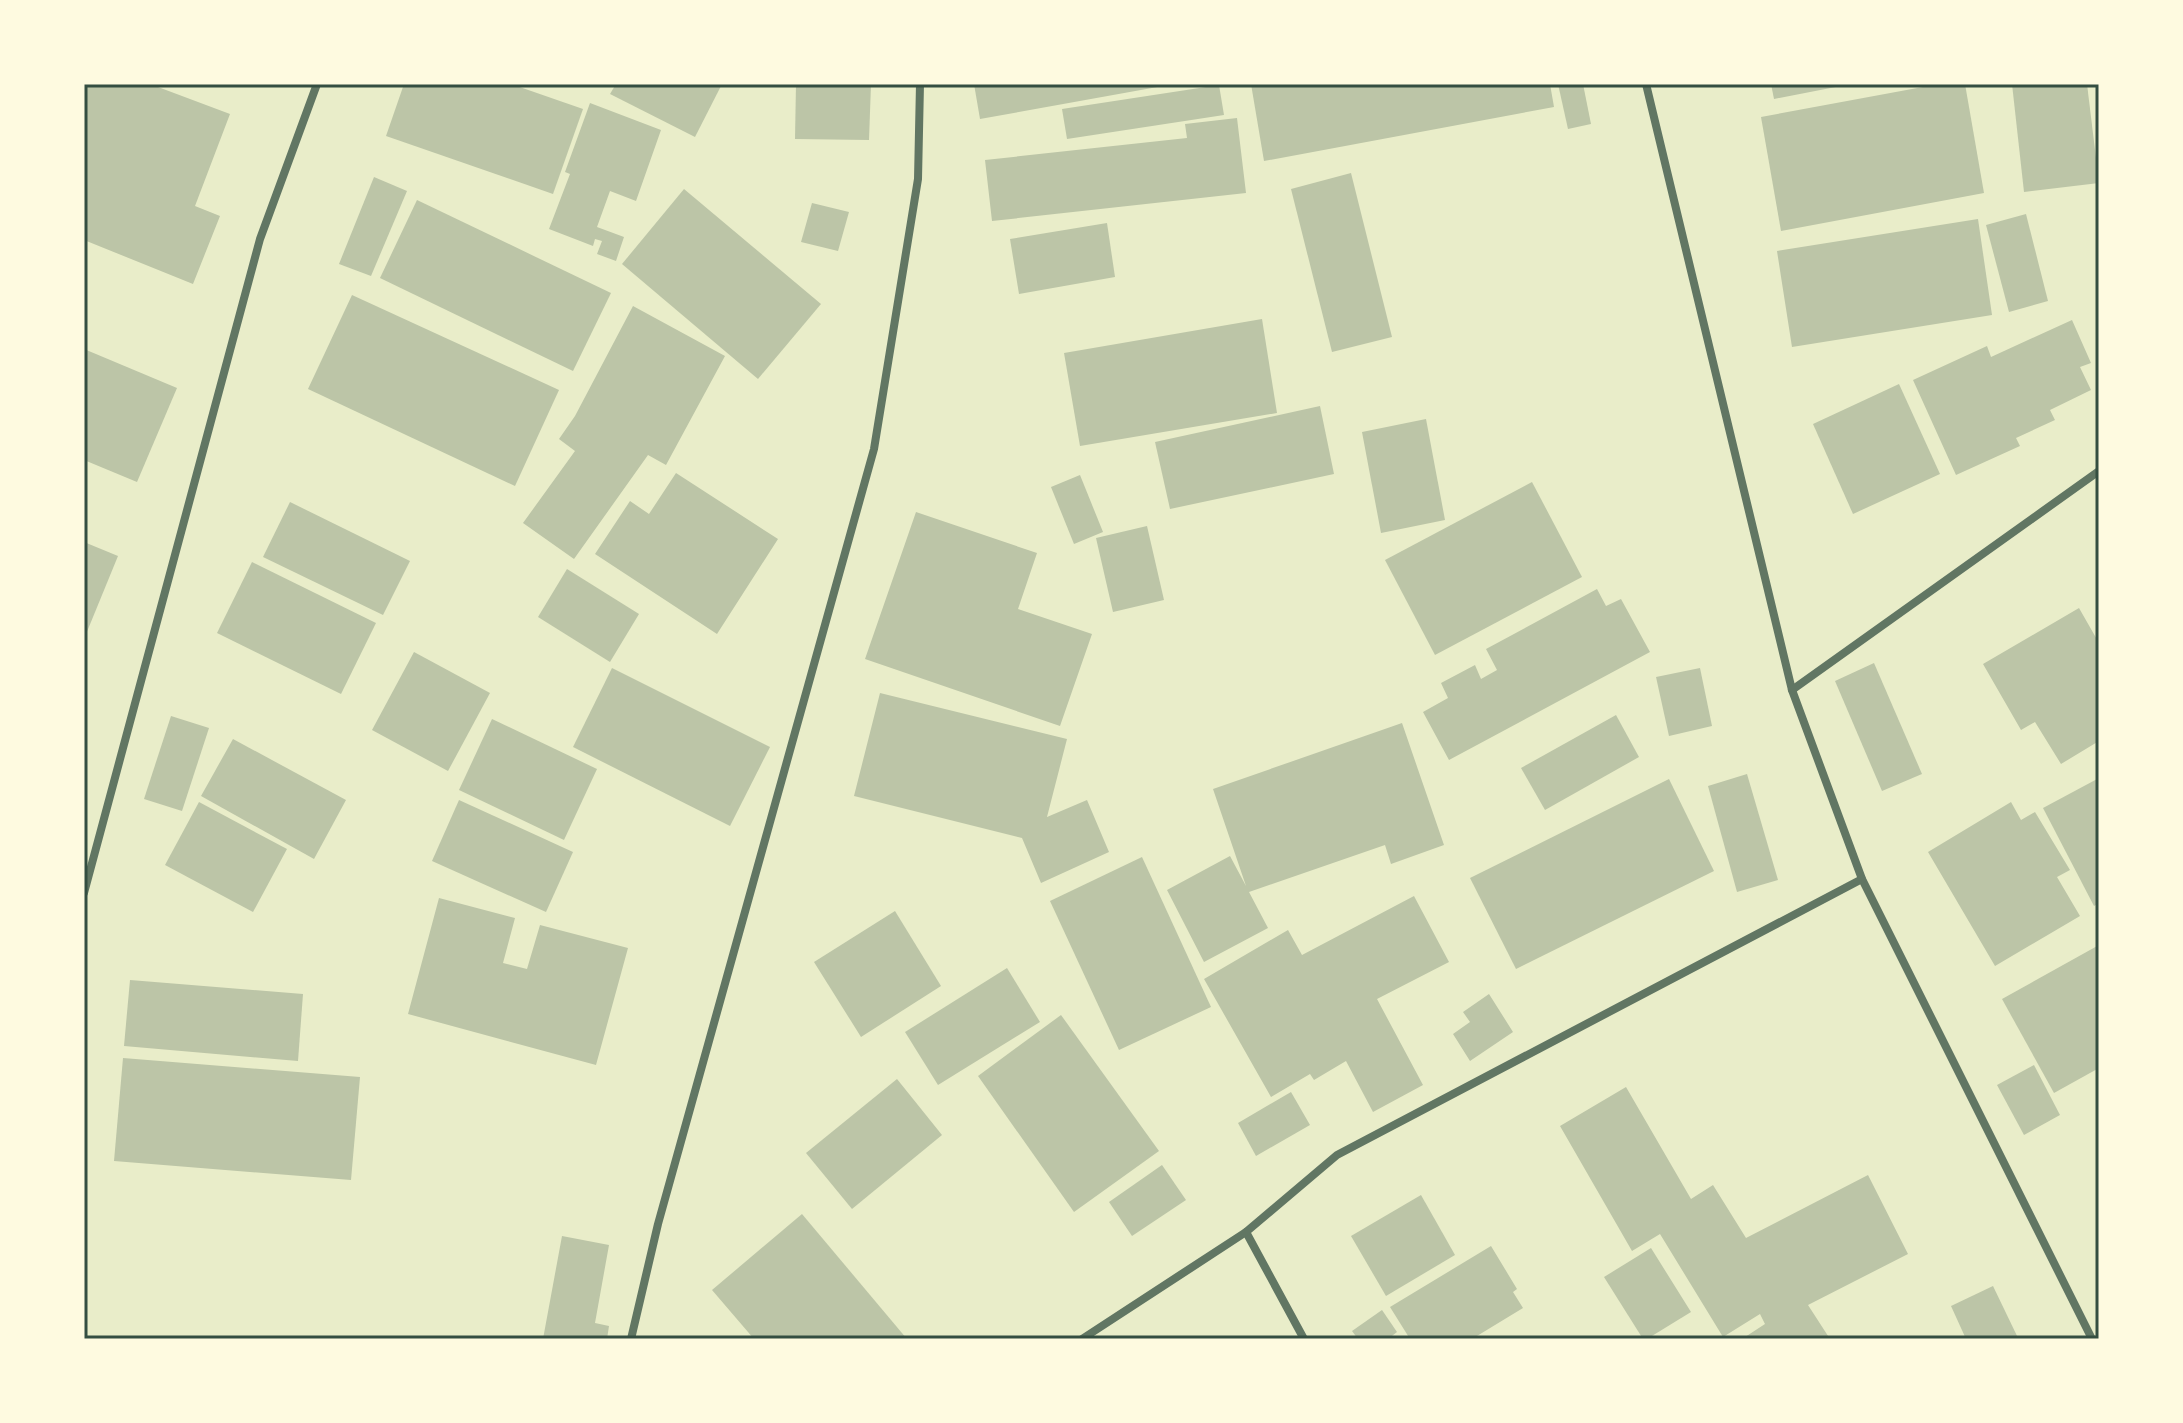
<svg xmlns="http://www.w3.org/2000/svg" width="2183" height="1423" font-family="'IBM Plex Sans',sans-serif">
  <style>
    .building { fill: #bcc5a7 }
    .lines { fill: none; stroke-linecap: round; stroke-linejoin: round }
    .minor { stroke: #617663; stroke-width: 8 }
    .neatline { fill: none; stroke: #344e41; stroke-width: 3 }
  </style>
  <rect width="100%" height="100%" fill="#e9edc9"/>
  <!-- building -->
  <g class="building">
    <polygon points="84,84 150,84 230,114 195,206 220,216 193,284 84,240"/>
    <polygon points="404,84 511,84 583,109 553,194 386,136"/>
    <polygon points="616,84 722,84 695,137 610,94"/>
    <polygon points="796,84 871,84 869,140 795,139"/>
    <polygon points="974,84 1162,84 1163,86 980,119"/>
    <polygon points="1251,84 1550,84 1554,107 1264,161"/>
    <polygon points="1558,84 1583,84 1591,124 1568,129"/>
    <polygon points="1771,84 1846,84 1846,85 1774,99"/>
    <polygon points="1939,84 1965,84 1984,193 1781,231 1761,117"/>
    <polygon points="2012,84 2087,84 2099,183 2024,192"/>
    <polygon points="1219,85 1224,115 1067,139 1062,109"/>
    <polygon points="590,103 661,130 636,201 610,191 597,227 624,237 616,261 597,254 602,241 595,239 593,246 549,229 570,174 565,172"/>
    <polygon points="1237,118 1246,193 992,221 985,160 1187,138 1185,124"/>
    <polygon points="1351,173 1392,337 1332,352 1291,189"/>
    <polygon points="374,177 407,191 371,276 339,264"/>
    <polygon points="684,189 821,304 758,379 622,264"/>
    <polygon points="417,200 611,293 573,371 380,278"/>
    <polygon points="812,203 849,212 838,251 801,242"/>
    <polygon points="2026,214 2048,301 2009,312 1986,225"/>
    <polygon points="1978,219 1992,315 1792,347 1777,251"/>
    <polygon points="1107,223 1115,277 1019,294 1010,239"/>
    <polygon points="352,295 559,390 515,486 308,389"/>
    <polygon points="633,306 725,356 666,465 648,455 574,559 523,523 575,451 559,439 575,416"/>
    <polygon points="1262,319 1277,413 1080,446 1064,353"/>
    <polygon points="2072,320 2091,363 2080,367 2091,390 2050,410 2055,420 2016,438 2020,446 1956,475 1913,380 1987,346 1991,357"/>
    <polygon points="84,349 177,388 137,482 84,460"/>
    <polygon points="1899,384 1940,474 1853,514 1813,424"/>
    <polygon points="1320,406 1334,474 1170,509 1155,442"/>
    <polygon points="1426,419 1445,520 1381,533 1362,432"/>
    <polygon points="676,473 778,539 717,634 595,554 630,501 649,514"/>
    <polygon points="1080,475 1103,532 1074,544 1051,487"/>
    <polygon points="1532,482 1582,577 1435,655 1385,560"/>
    <polygon points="290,502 410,561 383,615 263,557"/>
    <polygon points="916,512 1037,553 1018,609 1092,634 1060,726 865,659"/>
    <polygon points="1147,526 1164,600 1113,612 1096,538"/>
    <polygon points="84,542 118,556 84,639"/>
    <polygon points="252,562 376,623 341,694 217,633"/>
    <polygon points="567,569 639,614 610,662 538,617"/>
    <polygon points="1597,589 1606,606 1621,599 1650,652 1449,760 1423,712 1448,698 1441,683 1475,665 1481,679 1497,670 1486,649"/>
    <polygon points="2079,608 2099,643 2099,741 2061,764 2035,722 2021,730 1983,664"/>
    <polygon points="414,652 490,693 448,771 372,730"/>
    <polygon points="1874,663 1922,774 1882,791 1835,681"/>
    <polygon points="612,668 770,747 730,826 573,747"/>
    <polygon points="1700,668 1712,726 1669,736 1656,677"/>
    <polygon points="880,693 1067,739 1047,817 1087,800 1109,852 1041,883 1022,838 854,796"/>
    <polygon points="1616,715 1639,757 1545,810 1521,768"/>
    <polygon points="171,716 209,728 182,811 144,799"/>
    <polygon points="492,719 597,769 564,840 459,790"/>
    <polygon points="1402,723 1444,845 1391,864 1385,845 1249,892 1268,928 1204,962 1167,890 1230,856 1246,886 1213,789"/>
    <polygon points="233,739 346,800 314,859 201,796"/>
    <polygon points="1747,774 1778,880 1737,892 1708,786"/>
    <polygon points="2099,778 2099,903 2094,906 2043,808"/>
    <polygon points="1669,779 1714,871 1516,969 1470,878"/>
    <polygon points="459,800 573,852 546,912 432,861"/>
    <polygon points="199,802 287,849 253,912 165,865"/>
    <polygon points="2011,802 2021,820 2035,812 2070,870 2057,877 2080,916 1995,966 1928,852"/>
    <polygon points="1142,857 1211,1007 1119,1050 1050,901"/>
    <polygon points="1414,896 1449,962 1377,999 1423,1085 1373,1112 1346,1061 1314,1080 1310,1074 1271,1097 1204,979 1288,930 1302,955"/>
    <polygon points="439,898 515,918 503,963 527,969 540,925 628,948 596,1065 408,1014"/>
    <polygon points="895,911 941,986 861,1037 814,962"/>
    <polygon points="2099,945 2099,1068 2054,1093 2002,999"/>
    <polygon points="1007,968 1040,1022 938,1085 905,1032"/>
    <polygon points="130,980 303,994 298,1061 124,1046"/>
    <polygon points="1489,994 1513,1032 1470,1061 1453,1034 1470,1022 1463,1012"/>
    <polygon points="1061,1015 1159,1151 1074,1212 978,1076"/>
    <polygon points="123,1058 360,1077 351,1180 114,1161"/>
    <polygon points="2034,1065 2060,1115 2024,1135 1997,1085"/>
    <polygon points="897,1079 942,1135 852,1209 806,1153"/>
    <polygon points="1626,1087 1691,1199 1713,1185 1746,1238 1868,1175 1908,1254 1808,1305 1830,1339 1742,1339 1765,1324 1760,1314 1723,1337 1660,1234 1632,1251 1560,1126"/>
    <polygon points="1291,1092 1310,1125 1256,1156 1238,1123"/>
    <polygon points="1162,1165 1186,1200 1132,1236 1109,1202"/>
    <polygon points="1421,1195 1455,1255 1386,1296 1351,1236"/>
    <polygon points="802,1214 907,1339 754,1339 712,1290"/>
    <polygon points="562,1236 609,1245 595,1323 609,1326 607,1339 543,1339"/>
    <polygon points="1491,1246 1517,1289 1513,1292 1523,1308 1472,1339 1410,1339 1390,1307"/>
    <polygon points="1651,1248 1691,1312 1647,1339 1643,1339 1604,1277"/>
    <polygon points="1993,1286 2018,1338 1966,1339 1951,1306"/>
    <polygon points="1382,1310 1397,1332 1388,1339 1358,1339 1352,1331"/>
  </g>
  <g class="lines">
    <!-- minor -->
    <g class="minor">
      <polyline points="1646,84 1792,690 1862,879 2092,1339"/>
      <polyline points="1792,690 2099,471"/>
      <polyline points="84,893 260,239 317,84"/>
      <polyline points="1246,1232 1304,1339"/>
      <polyline points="631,1339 658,1224 874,449 918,179 920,84"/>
      <polyline points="1082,1339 1246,1232 1337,1155 1862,879"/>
    </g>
  </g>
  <!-- border -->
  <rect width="2183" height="1423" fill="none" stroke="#fefae0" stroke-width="172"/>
  <rect x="86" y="86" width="2011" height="1251" class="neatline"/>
</svg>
